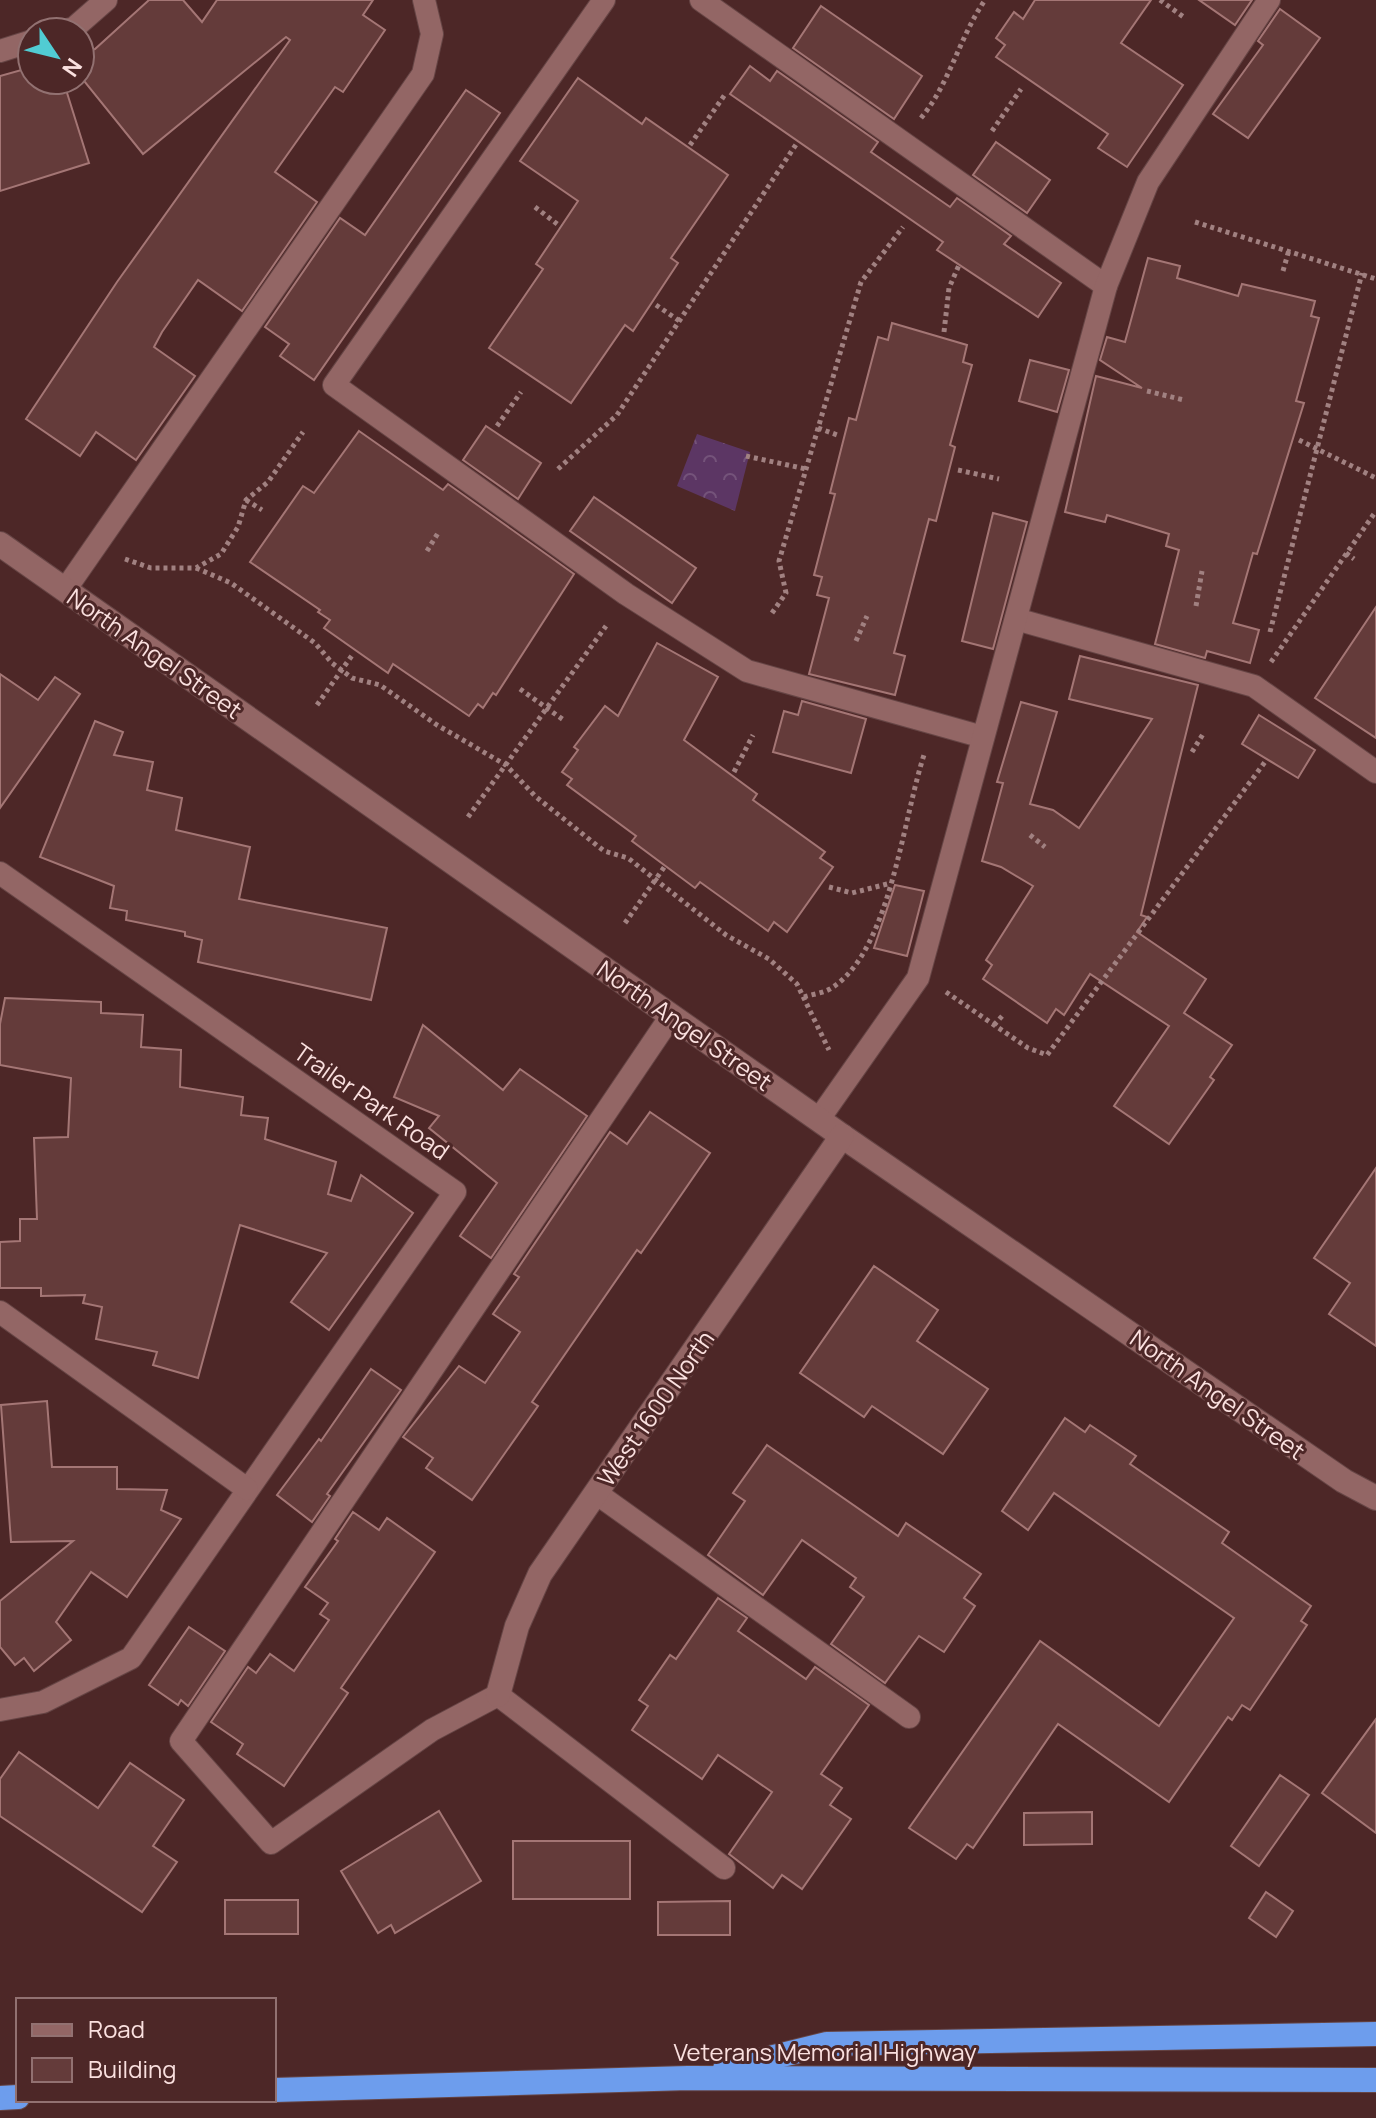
<svg xmlns="http://www.w3.org/2000/svg" width="1376" height="2118" font-family="Manrope,sans-serif">
  <style>
    .park { fill: url(#park-crowns) }
    .building { fill: #643b3a; stroke: #a47675; stroke-width: 2 }
    .lines { fill: none; stroke-linecap: round; stroke-linejoin: round }
    .lane-casing { stroke: #664545; stroke-width: 24 }
    .street-casing { stroke: #664545; stroke-width: 26 }
    .highway-casing { stroke: #664545; stroke-width: 26 }
    .path { stroke: #a18181; stroke-width: 5; stroke-dasharray: 4 4; stroke-linecap: butt }
    .lane { stroke: #936665; stroke-width: 22 }
    .street { stroke: #936665; stroke-width: 24 }
    .highway { stroke: #6d9ded; stroke-width: 24 }
    .labels { text-anchor: middle; dominant-baseline: central; stroke-width: 6; stroke-linejoin: round; paint-order: stroke }
    .street-label { font-size: 24px; fill: #fae0df; stroke: #4d2727 }
  </style>
  <defs>
    <pattern id="park-crowns" width="20" height="18" patternUnits="userSpaceOnUse" patternTransform="scale(2)"><rect width="20" height="18" fill="#5c3664"/><path d="M2 6a3 3 0 1 1 6 0M12 15a3 3 0 1 1 6 0" fill="none" stroke="#74537a"/></pattern>
  </defs>
  <rect width="100%" height="100%" fill="#4d2727"/>
  <!-- park -->
  <polygon class="park" points="697,434 750,452 735,511 677,486"/>
  <!-- building -->
  <g class="building">
    <polygon points="149,0 183,0 202,22 217,0 373,0 363,15 385,30 343,92 335,87 275,172 317,202 242,311 198,280 162,332 154,347 195,376 136,460 96,432 80,456 26,419 117,282 290,40 286,37 143,154 80,76 80,53 95,49"/>
    <polygon points="1035,0 1151,0 1121,43 1183,85 1127,167 1098,148 1108,134 996,57 1005,45 996,38 1014,12 1023,19"/>
    <polygon points="1199,0 1252,0 1235,25"/>
    <polygon points="821,6 922,76 894,119 793,48"/>
    <polygon points="1280,9 1320,38 1248,138 1213,114 1263,45 1258,41"/>
    <polygon points="750,66 770,81 777,71 878,142 871,152 950,207 957,198 1011,236 1004,244 1061,283 1038,317 937,250 943,242 730,94"/>
    <polygon points="32,67 32,80 63,80 89,163 0,191 0,76"/>
    <polygon points="578,78 642,124 646,118 728,175 671,258 678,263 633,331 625,325 571,403 489,348 543,269 536,264 578,201 520,161"/>
    <polygon points="466,90 500,113 314,380 280,356 289,344 265,327 340,218 365,235"/>
    <polygon points="996,142 1050,180 1027,213 973,175"/>
    <polygon points="1148,258 1180,266 1177,278 1238,296 1242,284 1315,301 1311,316 1319,318 1296,401 1304,403 1257,554 1253,553 1233,623 1259,630 1250,663 1207,651 1205,658 1155,644 1179,550 1166,546 1169,534 1107,515 1105,522 1065,512 1096,376 1142,388 1100,360 1107,337 1125,342"/>
    <polygon points="892,323 967,345 963,362 972,365 950,445 955,447 936,521 929,519 894,653 905,656 895,695 809,674 829,598 817,595 822,577 814,575 835,494 830,493 849,418 856,420 878,337 888,340"/>
    <polygon points="1030,360 1069,370 1057,412 1019,401"/>
    <polygon points="486,426 541,463 518,499 463,460"/>
    <polygon points="359,431 443,490 448,484 574,574 496,695 493,693 483,708 478,704 469,716 393,664 388,673 324,628 330,620 318,612 320,610 250,562 303,486 314,493"/>
    <polygon points="594,497 696,568 672,603 570,531"/>
    <polygon points="993,513 1027,522 993,649 962,641"/>
    <polygon points="1376,607 1376,738 1315,698"/>
    <polygon points="657,643 718,677 684,740 757,794 753,800 825,852 820,858 833,867 787,932 774,922 768,931 700,882 695,888 632,841 636,836 567,785 572,779 562,772 578,750 574,747 605,706 618,716"/>
    <polygon points="1080,656 1198,685 1141,915 1147,917 1137,932 1206,979 1184,1013 1232,1045 1210,1077 1214,1080 1169,1144 1114,1106 1169,1026 1090,974 1064,1015 1056,1009 1047,1023 983,979 992,965 986,960 1033,886 1001,867 982,861 1003,783 997,782 1021,702 1057,712 1030,804 1053,810 1079,828 1152,719 1069,699"/>
    <polygon points="0,674 38,700 55,677 80,694 0,808"/>
    <polygon points="802,701 866,719 851,773 773,752 784,711 798,715"/>
    <polygon points="1259,715 1315,750 1298,778 1242,744"/>
    <polygon points="95,721 123,732 114,755 153,762 147,790 182,798 176,830 250,847 239,899 387,928 371,1000 198,962 202,940 185,936 185,932 126,920 127,911 110,908 114,886 40,857"/>
    <polygon points="895,885 924,891 907,956 874,948"/>
    <polygon points="5,998 101,1002 101,1013 143,1015 141,1047 181,1050 180,1087 243,1097 241,1115 268,1118 265,1139 336,1162 328,1194 351,1201 361,1175 413,1213 329,1330 291,1302 327,1253 240,1225 198,1378 153,1365 157,1352 96,1339 102,1307 83,1303 85,1295 41,1296 41,1288 0,1288 0,1242 20,1241 20,1219 37,1219 34,1138 68,1137 71,1078 0,1065 0,1024"/>
    <polygon points="423,1025 503,1090 520,1069 587,1116 491,1258 460,1236 497,1183 429,1128 439,1116 394,1097"/>
    <polygon points="650,1112 710,1153 641,1253 637,1250 532,1402 538,1406 472,1500 426,1468 433,1458 403,1437 459,1366 485,1383 520,1332 493,1314 519,1277 514,1274 610,1132 627,1144"/>
    <polygon points="1376,1168 1376,1346 1329,1314 1350,1283 1314,1258"/>
    <polygon points="874,1266 938,1310 917,1341 988,1389 943,1454 872,1406 864,1417 800,1373"/>
    <polygon points="371,1369 401,1390 327,1494 330,1496 312,1522 277,1495 319,1439 321,1441"/>
    <polygon points="47,1401 52,1467 117,1467 117,1489 167,1490 161,1510 181,1519 127,1597 91,1572 56,1622 71,1640 34,1671 24,1658 15,1665 0,1647 0,1601 73,1541 11,1542 1,1405"/>
    <polygon points="1065,1418 1085,1432 1090,1425 1136,1456 1130,1464 1229,1532 1222,1543 1311,1606 1301,1621 1307,1625 1250,1710 1242,1705 1232,1720 1228,1717 1169,1802 1058,1724 973,1848 967,1844 956,1859 909,1828 1040,1641 1159,1726 1234,1618 1054,1493 1028,1530 1002,1511"/>
    <polygon points="767,1445 898,1536 906,1523 981,1574 964,1598 975,1606 944,1652 919,1636 885,1683 831,1644 864,1597 850,1587 856,1578 802,1540 763,1595 708,1555 745,1501 733,1493"/>
    <polygon points="353,1512 379,1530 387,1518 435,1552 341,1688 348,1693 284,1786 237,1754 243,1744 211,1722 248,1667 256,1673 270,1654 294,1671 329,1620 320,1614 328,1603 305,1587 338,1541 335,1539"/>
    <polygon points="718,1598 747,1618 738,1631 806,1679 815,1667 869,1705 821,1774 842,1788 830,1805 851,1819 802,1889 782,1875 773,1888 729,1854 772,1792 718,1755 702,1779 632,1730 648,1706 639,1700 670,1655 676,1659"/>
    <polygon points="189,1627 225,1651 188,1706 181,1700 178,1705 149,1685"/>
    <polygon points="1376,1719 1376,1833 1322,1793"/>
    <polygon points="19,1752 98,1808 130,1763 184,1800 153,1846 177,1862 142,1912 0,1816 0,1779"/>
    <polygon points="1280,1775 1309,1795 1259,1866 1231,1846"/>
    <polygon points="439,1811 481,1881 395,1933 391,1925 378,1933 341,1871"/>
    <polygon points="1092,1812 1092,1844 1024,1845 1024,1813"/>
    <rect x="513" y="1841" width="117" height="58"/>
    <polygon points="1266,1892 1293,1911 1276,1937 1249,1918"/>
    <rect x="225" y="1900" width="73" height="34"/>
    <polygon points="730,1901 730,1935 658,1935 658,1902"/>
  </g>
  <g class="lines">
    <defs>
      <g id="lane">
        <polyline points="604,0 334,385 626,594 747,671 983,737"/>
        <polyline points="701,0 1106,286"/>
        <polyline points="61,32 74,28 106,0"/>
        <polyline points="0,51 32,41"/>
        <polyline points="65,590 423,74 432,34 424,0"/>
        <polyline points="1016,619 1254,686 1376,772"/>
        <polyline points="0,873 455,1192 131,1658 43,1702 0,1710"/>
        <polyline points="671,1016 181,1741 271,1843 432,1730 498,1695 724,1868"/>
        <polyline points="819,1119 918,978 1106,286 1148,182 1269,0"/>
        <polyline points="0,1312 247,1489"/>
        <polyline points="596,1493 909,1717"/>
      </g>
      <g id="street">
        <polyline points="0,544 842,1136 1344,1481 1376,1498"/>
        <polyline points="498,1695 517,1626 540,1574 842,1136"/>
      </g>
      <g id="highway">
        <polyline points="725,2069 827,2044 1376,2034"/>
        <polyline points="274,2090 688,2078 1376,2080"/>
        <polyline points="0,2098 18,2097"/>
      </g>
    </defs>
    <!-- lane casing -->
    <use href="#lane" class="lane-casing"/>
    <!-- street casing -->
    <use href="#street" class="street-casing"/>
    <!-- highway casing -->
    <use href="#highway" class="highway-casing"/>
    <!-- path -->
    <g class="path">
      <polyline points="1160,0 1185,18"/>
      <path d="M921 118C950 83 959 38 985 0"/>
      <polyline points="992,131 1021,89"/>
      <polyline points="690,145 726,93"/>
      <polyline points="535,207 561,227"/>
      <polyline points="1195,222 1376,279"/>
      <polyline points="1283,271 1289,250"/>
      <polyline points="656,305 681,322"/>
      <polyline points="944,332 949,288 959,265"/>
      <polyline points="1147,391 1184,400"/>
      <polyline points="497,426 521,392"/>
      <polyline points="818,428 840,436"/>
      <polyline points="1299,440 1376,478"/>
      <polyline points="746,456 806,469"/>
      <polyline points="558,469 617,415 797,143"/>
      <polyline points="958,470 999,479"/>
      <polyline points="246,500 262,510"/>
      <polyline points="427,551 438,533"/>
      <polyline points="1346,553 1354,559"/>
      <polyline points="125,559 151,568 196,568 221,554 238,527 246,500 268,482 303,432"/>
      <polyline points="196,568 231,583 315,643 332,663 352,678 380,685 437,725 506,765 535,796 604,851 628,858 726,935 769,959 797,984 829,1050"/>
      <polyline points="1196,606 1202,571"/>
      <polyline points="772,613 786,593 779,561 861,282 903,227"/>
      <polyline points="1270,632 1362,273"/>
      <polyline points="856,641 867,616"/>
      <polyline points="1271,662 1376,511"/>
      <polyline points="520,689 565,721"/>
      <polyline points="317,705 353,654"/>
      <polyline points="1192,752 1203,734"/>
      <polyline points="734,772 753,735"/>
      <polyline points="468,817 606,626"/>
      <polyline points="1030,835 1045,847"/>
      <polyline points="829,887 852,893 891,883"/>
      <polyline points="625,923 665,866"/>
      <polyline points="946,992 1028,1048 1047,1055 1265,762"/>
      <path d="M804 997C813 994 825 993 833 987 891 949 903 816 925 752"/>
      <polyline points="994,1025 1003,1015"/>
    </g>
    <!-- lane -->
    <use href="#lane" class="lane"/>
    <!-- street -->
    <use href="#street" class="street"/>
    <!-- highway -->
    <use href="#highway" class="highway"/>
  </g>
  <g class="labels">
    <!-- street labels -->
    <g class="street-label">
      <text transform="translate(155 653) rotate(35)">North Angel Street</text>
      <text transform="translate(685 1025) rotate(35)">North Angel Street</text>
      <text transform="translate(372 1101) rotate(35)">Trailer Park Road</text>
      <text transform="translate(1218 1394) rotate(35)">North Angel Street</text>
      <text transform="translate(655 1408) rotate(-55)">West 1600 North</text>
      <text x="825" y="2051">Veterans Memorial Highway</text>
    </g>
  </g>
  <!-- legend -->
  <rect x="16" y="1998" width="260" height="104" fill="#4d2727" stroke="#927171" stroke-width="2"/>
  <rect x="32" y="2024" width="40" height="12" fill="#936665" stroke="#927171" stroke-width="2"/>
  <text x="88" y="2038" font-size="24" fill="#fae0df">Road</text>
  <rect x="32" y="2058" width="40" height="24" fill="#643b3a" stroke="#927171" stroke-width="2"/>
  <text x="88" y="2078" font-size="24" fill="#fae0df">Building</text>
  <!-- north arrow -->
  <g transform="translate(56 56) rotate(125)"><circle r="38" fill="#4d2727" stroke="#927171" stroke-width="2"/>
  <path d="M0-6L14 30L0 20L-14 30Z" fill="#51ccd3"/>
  <text y="-12" font-size="22" font-weight="bold" text-anchor="middle" fill="#fae0df">N</text>
  </g>
</svg>
